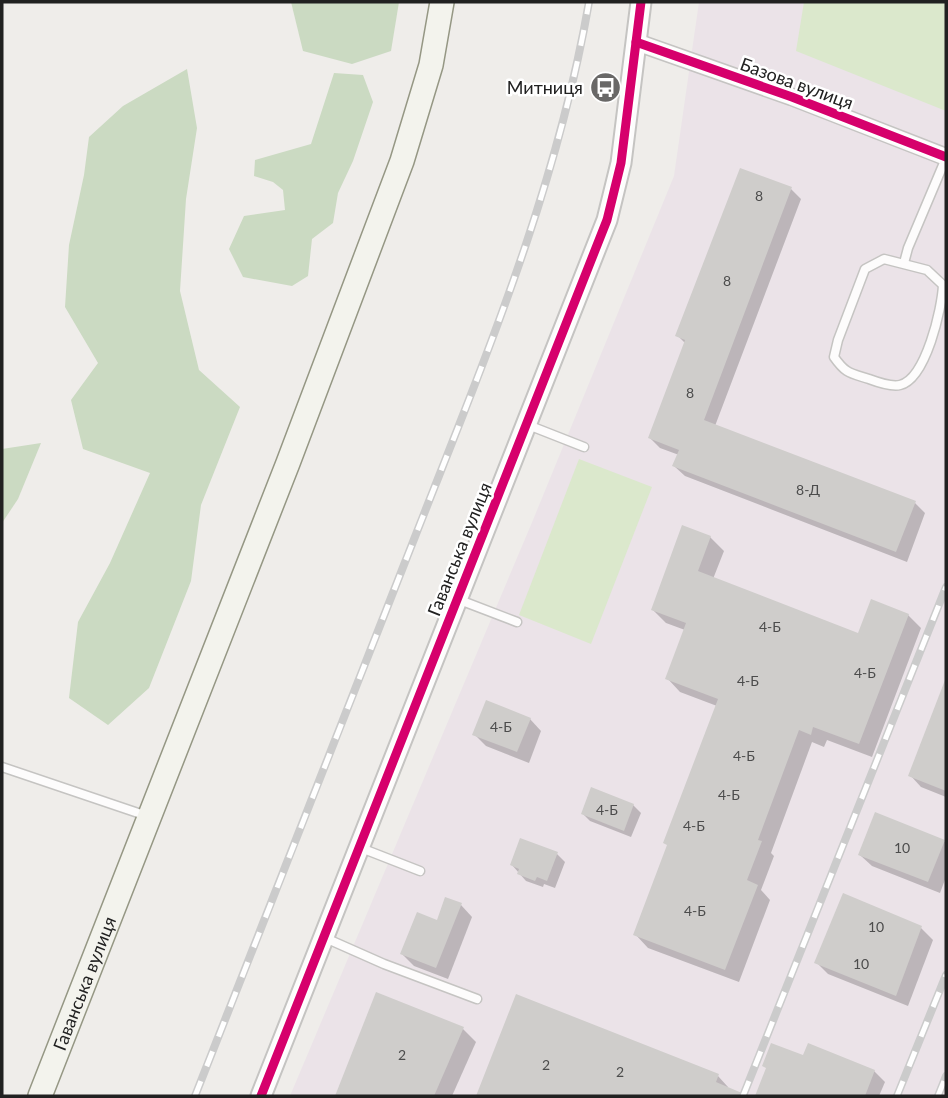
<svg xmlns="http://www.w3.org/2000/svg" width="948" height="1098" font-family="Lato,sans-serif">
  <style>
    .industrial { fill: #ebe3e8 }
    .grass { fill: #dbe8cc }
    .forest { fill: #cbdac2 }
    .shadow { fill: #0003 }
    .building { fill: #cfcdcb }
    .lines { fill: none; stroke-linecap: round; stroke-linejoin: round }
    .service-casing { stroke: #c5c4c2; stroke-width: 11 }
    .minor-casing { stroke: #c5c4c2; stroke-width: 19 }
    .tertiary-casing { stroke: #c5c4c2; stroke-width: 23 }
    .secondary-casing { stroke: #959784; stroke-width: 26 }
    .service { stroke: #fdfcfc; stroke-width: 8 }
    .minor { stroke: #fdfcfc; stroke-width: 16 }
    .tertiary { stroke: #fdfcfc; stroke-width: 19 }
    .secondary { stroke: #f3f3ed; stroke-width: 23 }
    .rail-casing { stroke: #cbcbcb; stroke-width: 8 }
    .rail { stroke: #fff; stroke-width: 5; stroke-dasharray: 16; stroke-linecap: butt }
    .cycleway-casing { stroke: #fff; stroke-width: 13 }
    .cycleway { stroke: #d6006c; stroke-width: 9 }
    .labels { text-anchor: middle; dominant-baseline: central; stroke-width: 5; stroke-linejoin: round; paint-order: stroke }
    .number-label { font-size: 14px; fill: #4c4c4c }
    .street-label { font-size: 18px; fill: #212121; stroke: #fff }
    .poi-label { font-size: 18px; fill: #212121; stroke: #fff; text-anchor: end }
  </style>
  <rect width="100%" height="100%" fill="#efedea"/>
  <!-- industrial -->
  <polygon class="industrial" points="699,2 946,2 946,1096 290,1096 533,520 674,176"/>
  <!-- grass -->
  <g class="grass">
    <polygon points="804,2 946,2 946,111 796,51"/>
    <polygon points="579,459 652,487 591,644 519,615"/>
  </g>
  <!-- forest -->
  <g class="forest">
    <polygon points="291,2 399,2 391,51 352,64 303,51"/>
    <polygon points="187,69 197,128 186,199 180,291 199,370 240,407 201,505 191,581 149,688 108,725 69,698 78,622 110,563 150,473 83,449 71,400 98,363 65,307 69,245 84,175 89,137 123,106"/>
    <polygon points="334,73 363,75 373,102 353,161 338,193 333,223 312,239 308,276 292,286 243,277 229,249 244,216 285,210 283,190 273,182 254,176 255,160 311,144"/>
    <polygon points="41,443 18,499 2,523 2,449"/>
  </g>
  <!-- shadow -->
  <g class="shadow">
    <polygon points="791,189 801,199 715,426 915,503 925,513 907,562 685,476 674,466 679,455 660,448 650,438 686,344 677,335"/>
    <polygon points="683,527 710,537 724,551 713,579 859,635 908,615 921,628 872,757 827,740 824,747 812,742 771,853 774,856 761,890 770,900 739,982 648,948 635,934 668,846 717,706 680,692 667,678 685,630 666,623 653,610"/>
    <polygon points="946,682 946,797 921,787 910,775"/>
    <polygon points="530,719 541,731 529,763 486,746 474,734"/>
    <polygon points="633,805 641,813 631,837 590,821 583,814"/>
    <polygon points="944,841 946,843 946,877 940,893 872,866 860,855"/>
    <polygon points="557,854 565,862 555,888 544,884 543,887 526,881 512,865"/>
    <polygon points="844,895 921,928 933,940 908,1006 828,974 816,962"/>
    <polygon points="461,905 472,917 448,979 414,966 402,954 438,922"/>
    <polygon points="377,994 463,1029 476,1042 452,1096 337,1096"/>
    <polygon points="517,996 718,1076 728,1087 728,1089 747,1096 478,1096"/>
    <polygon points="804,1058 874,1071 885,1082 879,1096 757,1096 767,1069"/>
  </g>
  <!-- building -->
  <g class="building">
    <polygon points="740,168 792,187 704,420 916,501 896,552 672,466 679,450 648,438 685,340 675,336"/>
    <polygon points="682,525 711,536 698,571 858,633 871,599 909,614 859,744 813,727 811,735 799,730 758,840 762,841 747,880 758,885 725,970 633,935 667,845 663,843 718,699 665,679 686,623 651,610"/>
    <polygon points="945,680 946,680 946,791 908,776"/>
    <polygon points="486,700 531,718 517,752 472,735"/>
    <polygon points="591,787 634,804 624,831 581,814"/>
    <polygon points="875,812 945,840 928,882 858,855"/>
    <polygon points="520,838 558,852 547,881 537,877 535,881 517,874 519,869 510,865"/>
    <polygon points="843,893 922,926 896,996 814,963"/>
    <polygon points="445,897 462,903 436,968 400,954 417,912 437,920"/>
    <polygon points="376,992 464,1027 434,1096 335,1096"/>
    <polygon points="516,994 719,1074 716,1082 749,1096 476,1096"/>
    <polygon points="771,1043 803,1055 808,1043 875,1070 865,1096 755,1096 766,1068 762,1066"/>
  </g>
  <g class="lines">
    <defs>
      <g id="service">
        <path d="M884 259 927 270 943 285C942 308 926 379 900 385 891 387 877 382 869 379 850 373 846 374 834 357L838 340 865 269Z"/>
        <polyline points="904,263 908,248 946,158"/>
        <polyline points="528,425 584,447"/>
        <polyline points="457,599 517,622"/>
        <polyline points="2,767 147,816"/>
        <polyline points="361,848 420,871"/>
        <polyline points="323,937 384,964 477,999"/>
      </g>
      <polyline id="minor" points="636,42 792,97 946,157"/>
      <polyline id="tertiary" points="261,1096 607,220 621,163 641,2"/>
      <g id="secondary">
        <path id="s1" d="M40 1096 288 463 402 161 431 65 442 2"/>
      </g>
    </defs>
    <!-- service casing -->
    <use href="#service" class="service-casing"/>
    <!-- minor casing -->
    <use href="#minor" class="minor-casing"/>
    <!-- tertiary casing -->
    <use href="#tertiary" class="tertiary-casing"/>
    <!-- secondary casing -->
    <use href="#secondary" class="secondary-casing"/>
    <!-- service -->
    <use href="#service" class="service"/>
    <!-- minor -->
    <use href="#minor" class="minor"/>
    <!-- tertiary -->
    <use href="#tertiary" class="tertiary"/>
    <!-- secondary -->
    <use href="#secondary" class="secondary"/>
    <defs>
      <g id="rail">
        <path d="M195 1096C270 906 345 715 420 524 488 351 557 187 589 2"/>
        <polyline points="743,1096 946,587"/>
        <polyline points="897,1096 946,975"/>
        <polyline points="938,1096 946,1076"/>
      </g>
    </defs>
    <!-- rail casing -->
    <use href="#rail" class="rail-casing"/>
    <!-- rail -->
    <use href="#rail" class="rail"/>
    <defs>
      <g id="cycleway">
        <polyline points="636,42 792,97 946,157"/>
        <polyline points="261,1096 607,220 621,163 641,2"/>
      </g>
    </defs>
    <!-- cycleway casing -->
    <use href="#cycleway" class="cycleway-casing"/>
    <!-- cycleway -->
    <use href="#cycleway" class="cycleway"/>
  </g>
  <!-- icons -->
  <defs>
    <symbol id="bus-disc" viewBox="-11 -11 22 22"><circle r="9.5" fill="#696867" stroke="#fff"/><path d="M-5-6H5V4H4V6H2V4H-2V6H-4V4H-5ZM-3.5-4V0h7V-4ZM-3.5 1.2v1.5H-2V1.2ZM2 1.2v1.5H3.5V1.2Z" fill="#fff"/></symbol>
  </defs>
  <g fill-rule="evenodd">
    <use href="#bus-disc" x="588" y="70" width="35" height="35"/>
  </g>
  <g class="labels">
    <!-- number labels -->
    <g class="number-label">
      <text x="759" y="195">8</text>
      <text x="727" y="280">8</text>
      <text x="690" y="392">8</text>
      <text x="808" y="489">8-Д</text>
      <text x="770" y="626">4-Б</text>
      <text x="865" y="672">4-Б</text>
      <text x="748" y="680">4-Б</text>
      <text x="501" y="726">4-Б</text>
      <text x="744" y="755">4-Б</text>
      <text x="729" y="794">4-Б</text>
      <text x="607" y="809">4-Б</text>
      <text x="694" y="825">4-Б</text>
      <text x="902" y="847">10</text>
      <text x="695" y="910">4-Б</text>
      <text x="876" y="926">10</text>
      <text x="861" y="963">10</text>
      <text x="402" y="1054">2</text>
      <text x="546" y="1064">2</text>
      <text x="620" y="1071">2</text>
    </g>
    <!-- street labels -->
    <g class="street-label">
      <text transform="translate(797 83) rotate(20)">Базова вулиця</text>
      <text transform="translate(459 549) rotate(-68)">Гаванська вулиця</text>
      <text stroke="none"><textPath href="#s1" startOffset="121">Гаванська вулиця</textPath></text>
    </g>
    <!-- poi labels -->
    <g class="poi-label">
      <text x="583" y="87">Митниця</text>
    </g>
  </g>
  <!-- border -->
  <rect width="948" height="1098" fill="none" stroke="#212121" stroke-width="7"/>
</svg>
